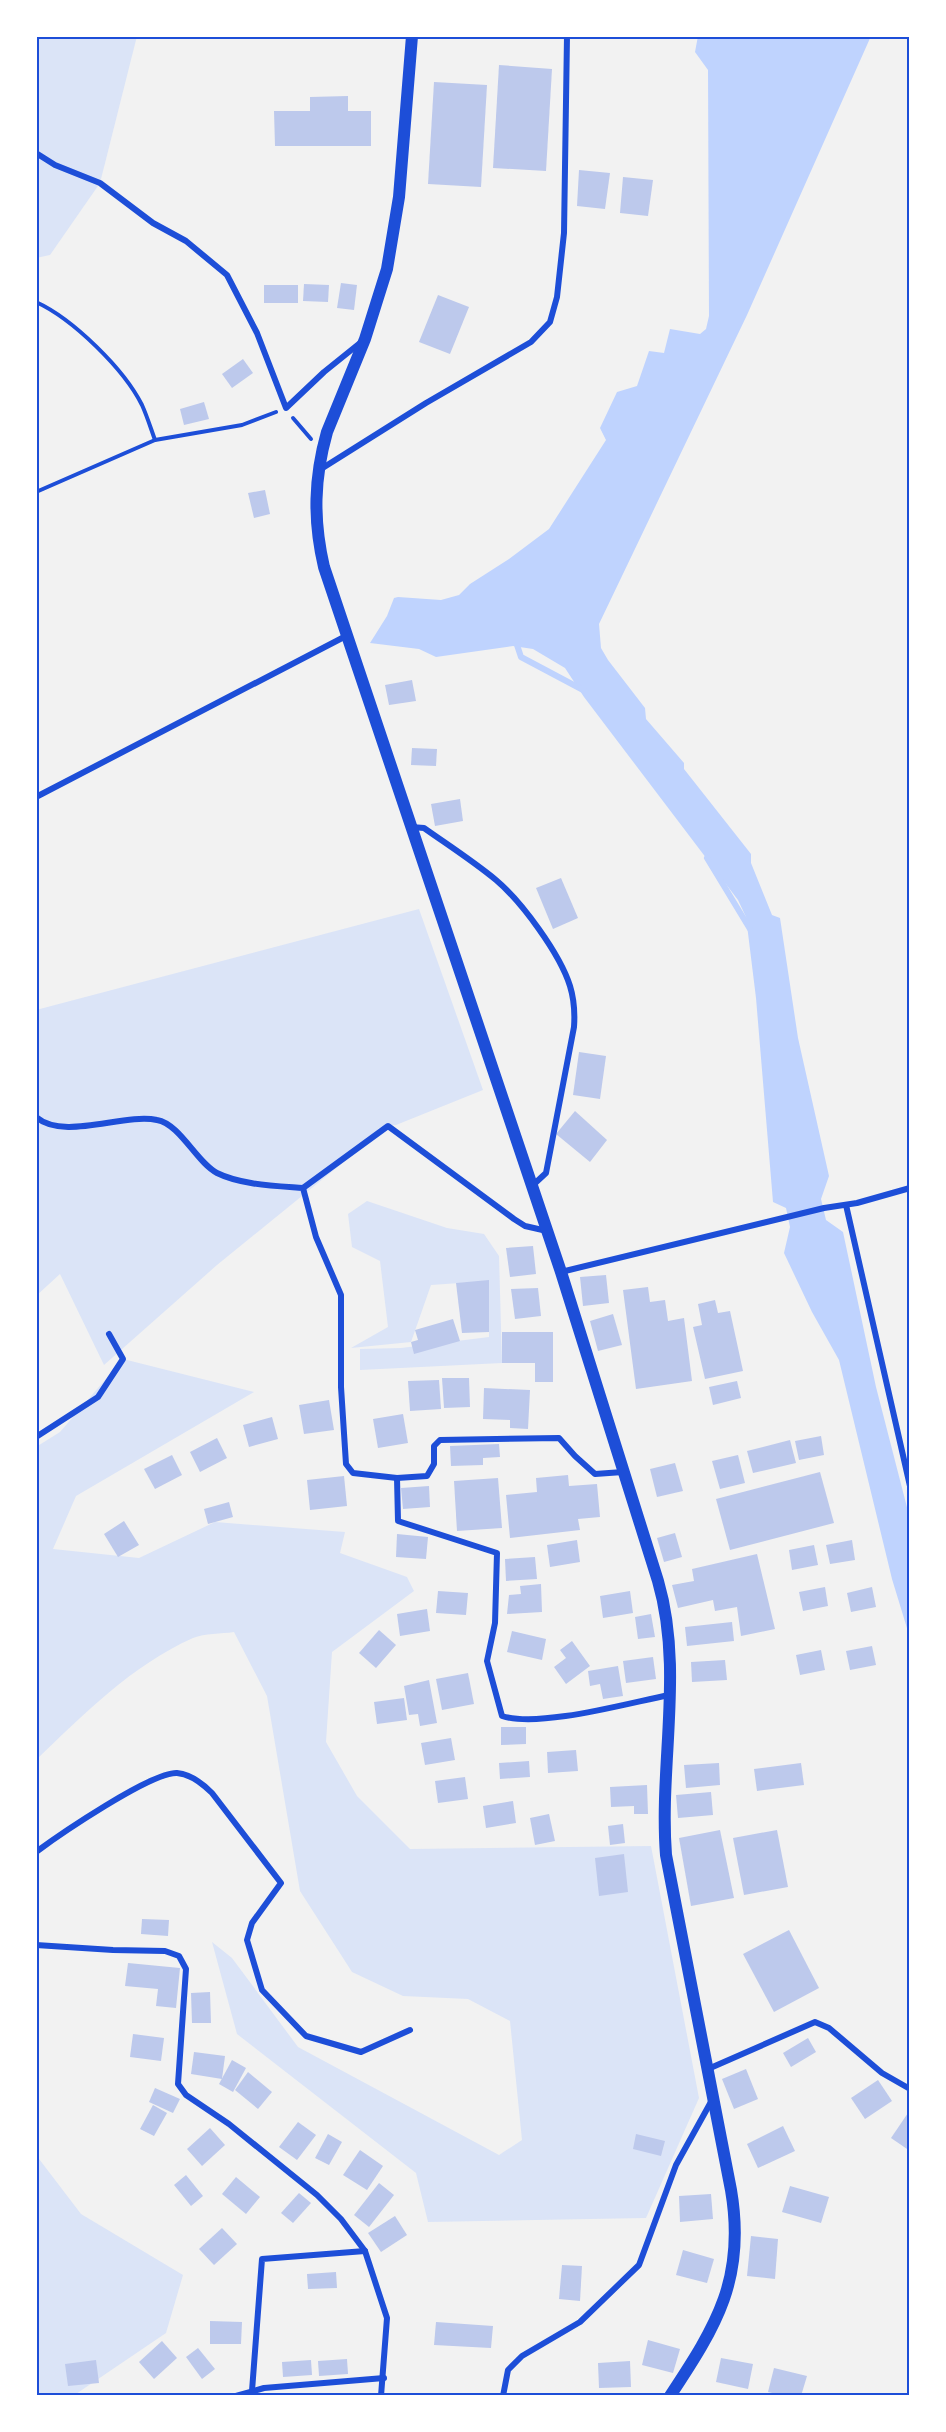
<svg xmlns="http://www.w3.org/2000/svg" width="946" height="2432" font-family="Barlow,sans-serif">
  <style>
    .green { fill: #dbe4f7 }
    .water { fill: #bfd3fe }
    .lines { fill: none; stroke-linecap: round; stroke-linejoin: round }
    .stream { stroke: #bfd3fe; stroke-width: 6 }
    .building { fill: #bdc9ec }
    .path { stroke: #1d4ed8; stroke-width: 4 }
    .minor { stroke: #1d4ed8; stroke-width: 6 }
    .secondary { stroke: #1d4ed8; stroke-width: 12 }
    .neatline { fill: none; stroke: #1d4ed8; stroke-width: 2 }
  </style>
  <rect width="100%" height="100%" fill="#f2f2f2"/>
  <!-- green -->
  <g class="green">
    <polygon points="36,36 137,36 100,183 50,255 36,258"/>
    <polygon points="419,909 483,1090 396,1125 388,1126 217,1265 104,1365 60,1274 36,1296 36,1010"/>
    <polygon points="367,1201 447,1228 484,1234 499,1256 502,1363 360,1370 360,1349 401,1348 489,1337 489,1281 431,1285 411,1342 351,1348 388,1327 380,1261 352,1247 348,1214"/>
    <path d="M123 1359 254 1392 76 1496 53 1549 139 1558 215 1522 345 1532 340 1553 407 1577 414 1591 332 1652 326 1742 357 1796 410 1849 651 1846 699 2098 646 2218 428 2222 416 2173 237 2034 212 1942 232 1958 298 2047 499 2155 522 2140 510 2021 468 1999 403 1996 352 1972 300 1891 267 1696 234 1632C221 1634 205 1633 193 1638 132 1665 83 1715 36 1760V1447L60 1432Z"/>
    <polygon points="36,2155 81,2214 183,2275 166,2333 73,2396 36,2396"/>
  </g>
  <!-- water -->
  <polygon class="water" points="698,36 871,36 747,315 599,624 601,648 608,660 645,708 646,719 684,763 684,769 751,854 751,863 772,915 780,918 798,1038 829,1176 821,1199 826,1220 843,1232 876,1387 910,1519 910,1638 892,1579 839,1360 812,1312 784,1253 790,1227 786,1208 773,1202 756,998 746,917 738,900 584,697 565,668 533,649 513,646 436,657 419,649 370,643 387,616 394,598 398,597 441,600 459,595 470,584 509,559 549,529 606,440 600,428 617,392 637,386 649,351 664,353 670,329 700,334 706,329 709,316 708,70 695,52"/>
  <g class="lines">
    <!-- stream -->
    <g class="stream">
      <polyline points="523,641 517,645 521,657 585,691"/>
      <polyline points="707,858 750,929"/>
    </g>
  </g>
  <!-- building -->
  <g class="building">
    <polygon points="499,65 552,69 546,171 493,168"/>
    <polygon points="434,82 487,85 481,187 428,184"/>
    <polygon points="348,96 348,111 371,111 371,146 275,146 274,111 310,111 310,97"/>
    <polygon points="579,170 610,173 605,209 577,206"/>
    <polygon points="623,177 653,180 648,216 620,213"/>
    <polygon points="341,283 357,285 354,310 337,308"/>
    <polygon points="304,284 329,285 328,302 303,301"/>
    <rect x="264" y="285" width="34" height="18"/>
    <polygon points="438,295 469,307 450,354 419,342"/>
    <polygon points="243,359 253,373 232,388 222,374"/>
    <polygon points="204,402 209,419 184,425 180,409"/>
    <polygon points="265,490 270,514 254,518 248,493"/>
    <polygon points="412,680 416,701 389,705 385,685"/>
    <polygon points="412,748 437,749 436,766 411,765"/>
    <polygon points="460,799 463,821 435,826 431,804"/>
    <polygon points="561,878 578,918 553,929 536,888"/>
    <polygon points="579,1052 606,1056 600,1099 573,1095"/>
    <polygon points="575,1111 607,1140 590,1162 556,1134"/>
    <polygon points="533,1246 536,1274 510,1277 506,1248"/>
    <polygon points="606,1275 609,1303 583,1306 580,1277"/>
    <polygon points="489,1280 489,1332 462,1333 456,1283"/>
    <polygon points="648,1287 650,1302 665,1300 668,1321 684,1318 692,1381 636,1389 623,1290"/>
    <polygon points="538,1288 541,1316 515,1319 511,1289"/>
    <polygon points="715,1300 718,1313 730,1311 743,1371 705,1379 693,1327 702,1325 698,1304"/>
    <polygon points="613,1314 622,1345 598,1351 590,1321"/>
    <polygon points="453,1319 460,1341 414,1354 411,1342 418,1340 415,1330"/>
    <polygon points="502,1332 553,1332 553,1382 535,1382 535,1363 502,1363"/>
    <polygon points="442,1378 469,1378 470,1407 444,1408"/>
    <polygon points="439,1380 441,1409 410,1411 408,1381"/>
    <polygon points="737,1381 741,1398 713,1405 709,1387"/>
    <polygon points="484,1388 530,1390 528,1429 510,1428 510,1420 483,1419"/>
    <polygon points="329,1400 334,1430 304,1434 299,1405"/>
    <polygon points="403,1414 408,1443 378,1448 373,1419"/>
    <polygon points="272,1417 278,1439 249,1447 243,1425"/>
    <polygon points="821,1436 824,1455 799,1460 795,1441"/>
    <polygon points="217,1438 227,1458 200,1472 190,1452"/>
    <polygon points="790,1440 796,1463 753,1473 747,1451"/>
    <polygon points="499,1444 500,1457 483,1458 483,1465 451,1466 450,1446"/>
    <polygon points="172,1455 182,1475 155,1489 144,1469"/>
    <polygon points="738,1455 745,1483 720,1489 712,1461"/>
    <polygon points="675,1463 683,1491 657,1497 650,1469"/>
    <polygon points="820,1472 834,1523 730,1550 716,1499"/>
    <polygon points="568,1475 569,1486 597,1484 600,1517 578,1519 580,1530 510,1538 506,1495 537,1492 536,1478"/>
    <polygon points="344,1476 347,1506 310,1510 307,1480"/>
    <polygon points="498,1478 502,1528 457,1531 454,1481"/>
    <polygon points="429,1486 430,1507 403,1509 401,1488"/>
    <polygon points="229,1502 233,1517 208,1524 204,1509"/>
    <polygon points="124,1521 139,1545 118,1557 104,1534"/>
    <polygon points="675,1533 682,1557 664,1562 657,1538"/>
    <polygon points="397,1534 428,1537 426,1559 396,1557"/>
    <polygon points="577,1540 580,1562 550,1567 547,1545"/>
    <polygon points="852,1540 855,1560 830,1564 826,1545"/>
    <polygon points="814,1545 818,1565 792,1570 789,1550"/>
    <polygon points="757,1554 775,1629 741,1636 737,1607 715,1611 713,1600 678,1608 672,1585 694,1581 692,1569"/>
    <polygon points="535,1557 537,1579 506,1581 505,1559"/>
    <polygon points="541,1584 542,1612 507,1614 509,1595 521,1594 520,1586"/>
    <polygon points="825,1587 828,1606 803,1611 799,1592"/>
    <polygon points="872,1587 876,1607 851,1612 847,1593"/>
    <polygon points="438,1591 468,1593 466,1615 436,1613"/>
    <polygon points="630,1591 633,1613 603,1618 600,1596"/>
    <polygon points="427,1609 430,1631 400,1636 397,1614"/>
    <polygon points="651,1614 655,1637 638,1639 635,1617"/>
    <polygon points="732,1622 734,1641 687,1646 685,1627"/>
    <polygon points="379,1630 396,1645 376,1668 359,1653"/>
    <polygon points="512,1631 546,1639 542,1660 507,1652"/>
    <polygon points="572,1641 590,1666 566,1684 554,1667 566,1658 560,1650"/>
    <polygon points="872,1646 876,1665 850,1670 846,1651"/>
    <polygon points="821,1650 825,1670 800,1675 796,1655"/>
    <polygon points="653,1657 656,1679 626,1683 623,1661"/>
    <polygon points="725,1660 727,1680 692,1682 691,1662"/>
    <polygon points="618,1666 623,1696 603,1699 600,1684 590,1686 588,1671"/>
    <polygon points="468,1673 474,1704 442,1710 436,1679"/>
    <polygon points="429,1680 437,1723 420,1726 418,1714 409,1715 404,1686"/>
    <polygon points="404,1698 407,1720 377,1724 374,1702"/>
    <polygon points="501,1727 526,1727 526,1744 501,1745"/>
    <polygon points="451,1738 455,1760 425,1765 421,1743"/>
    <polygon points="576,1750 578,1771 548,1773 547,1752"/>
    <polygon points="529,1761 530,1777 500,1779 499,1763"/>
    <polygon points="719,1763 720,1785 686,1788 684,1765"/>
    <polygon points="801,1763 804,1785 757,1791 754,1769"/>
    <polygon points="465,1777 468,1799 438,1803 435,1781"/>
    <polygon points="647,1785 648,1814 634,1814 634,1806 611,1807 610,1787"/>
    <polygon points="711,1792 713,1815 678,1818 676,1795"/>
    <polygon points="513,1801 516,1823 486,1828 483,1806"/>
    <polygon points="549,1814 555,1841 535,1845 530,1818"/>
    <polygon points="623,1824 625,1843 610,1845 608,1826"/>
    <polygon points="720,1830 734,1898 691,1906 679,1838"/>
    <polygon points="777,1830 788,1887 744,1895 733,1838"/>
    <polygon points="624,1854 628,1892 599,1896 595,1858"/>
    <polygon points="142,1919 169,1920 168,1936 141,1934"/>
    <polygon points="789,1930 819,1988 774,2012 743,1954"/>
    <polygon points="128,1963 180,1968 176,2008 156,2006 158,1989 125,1986"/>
    <polygon points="210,1992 211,2023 192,2023 191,1993"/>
    <polygon points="133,2034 164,2038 161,2061 130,2057"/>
    <polygon points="808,2038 816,2052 791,2067 783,2053"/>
    <polygon points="194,2052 225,2056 222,2079 191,2074"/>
    <polygon points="232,2060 246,2068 233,2092 219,2084"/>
    <polygon points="746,2069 758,2099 734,2109 722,2079"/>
    <polygon points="248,2072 272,2092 258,2109 235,2090"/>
    <polygon points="878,2080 892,2101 865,2119 851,2098"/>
    <polygon points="155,2088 180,2099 173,2113 149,2102"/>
    <polygon points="153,2105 167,2113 154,2136 140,2129"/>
    <polygon points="910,2110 910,2151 891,2138"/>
    <polygon points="298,2122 316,2135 297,2160 279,2147"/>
    <polygon points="783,2126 795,2151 758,2168 747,2144"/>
    <polygon points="210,2128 225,2145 202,2166 187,2149"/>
    <polygon points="328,2134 342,2142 329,2165 315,2158"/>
    <polygon points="636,2134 665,2141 661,2156 633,2149"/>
    <polygon points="360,2150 383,2166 367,2190 343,2175"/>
    <polygon points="186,2175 203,2196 191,2206 174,2185"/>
    <polygon points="236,2177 260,2197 246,2214 222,2194"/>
    <polygon points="379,2183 394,2195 369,2227 354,2215"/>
    <polygon points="790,2186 829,2197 821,2223 782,2212"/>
    <polygon points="299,2193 311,2203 293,2223 281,2213"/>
    <polygon points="711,2194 713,2219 680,2222 679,2196"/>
    <polygon points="395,2216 407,2235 381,2252 368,2233"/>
    <polygon points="222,2228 237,2244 214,2265 199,2249"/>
    <polygon points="751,2236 778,2239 775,2279 747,2276"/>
    <polygon points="683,2250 714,2259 707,2283 676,2275"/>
    <polygon points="562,2265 582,2266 580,2301 559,2299"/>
    <polygon points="336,2272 337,2288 308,2289 307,2274"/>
    <polygon points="210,2321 242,2322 241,2344 210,2344"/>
    <polygon points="436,2322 493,2326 491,2348 434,2345"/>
    <polygon points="648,2340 680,2349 673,2373 642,2365"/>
    <polygon points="162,2341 177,2358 154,2379 139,2362"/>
    <polygon points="198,2348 215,2369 202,2379 186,2357"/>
    <polygon points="721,2358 753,2364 748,2389 716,2382"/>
    <polygon points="347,2359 348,2374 319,2376 318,2361"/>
    <polygon points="96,2360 99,2383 68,2386 65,2364"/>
    <polygon points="311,2360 312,2375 283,2377 282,2362"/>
    <polygon points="630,2361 631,2387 599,2388 598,2363"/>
    <polygon points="774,2368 807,2376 801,2396 785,2396 768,2392"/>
  </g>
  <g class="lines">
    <!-- path -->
    <g class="path">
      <path d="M36 302C73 319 124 369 142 405 147 416 151 429 155 440"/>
      <polyline points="293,418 311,439"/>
      <polyline points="36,492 155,440 242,425 276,412"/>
    </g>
    <!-- minor -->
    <g class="minor">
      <polyline points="36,153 55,165 100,183 153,223 186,241 227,275 257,333 286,408 324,372 360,343"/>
      <polyline points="321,469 426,403 531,342 550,322 557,297 564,233 567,36"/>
      <polyline points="36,797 346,636"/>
      <path d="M411 827 424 828C448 845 473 861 496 880 522 902 560 954 570 986 574 999 575 1013 574 1027L546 1173 532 1186"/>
      <path d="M36 1117C64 1141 123 1113 157 1120 180 1124 197 1163 217 1173 241 1185 277 1186 303 1188L316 1237 341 1295V1387L346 1464 353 1473 397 1478 427 1476 434 1464V1446L440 1440 559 1438 575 1456 595 1474 623 1472"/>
      <polyline points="303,1188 388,1126 514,1219 525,1226 547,1231"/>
      <polyline points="846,1205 910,1486"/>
      <polyline points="561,1272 824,1208 857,1203 910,1188"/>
      <polyline points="36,1437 98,1397 123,1359 109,1334"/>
      <path d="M397 1478 398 1521 497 1553 495 1623 487 1661 502 1716C540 1728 628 1703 669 1695"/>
      <path d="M36 1852C59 1835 151 1772 177 1773 190 1774 203 1784 212 1793L281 1883 252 1923 247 1940 262 1990 306 2036 361 2052 410 2030"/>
      <polyline points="36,1945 113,1950 165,1951 179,1956 186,1969 178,2084 186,2095 229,2124 317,2195 341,2219 365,2251 387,2318 381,2396"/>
      <polyline points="708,2069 815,2022 829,2028 882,2073 910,2089"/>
      <polyline points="252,2391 262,2259 365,2251"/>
      <polyline points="236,2396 264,2388 384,2378"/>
      <polyline points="503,2396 508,2370 522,2356 580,2322 639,2265 676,2165 712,2100"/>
    </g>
    <!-- secondary -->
    <path class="secondary" d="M412 36 399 197 387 269 365 339 327 432C314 478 313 520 324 567L561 1272 658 1581C684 1670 659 1764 666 1855L731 2190C746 2278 717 2325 670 2396"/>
  </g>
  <!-- border -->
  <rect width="946" height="2432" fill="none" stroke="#ffffff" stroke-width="75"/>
  <rect x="38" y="38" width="870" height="2356" class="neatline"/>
</svg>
